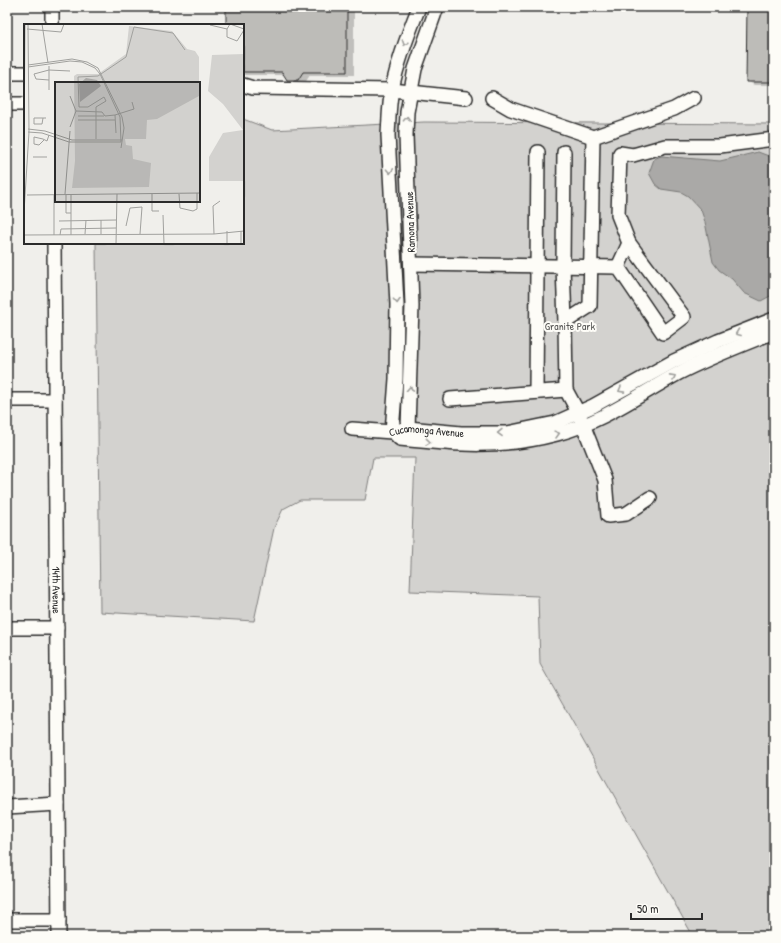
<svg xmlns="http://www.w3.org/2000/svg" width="781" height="943" font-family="'Patrick Hand',sans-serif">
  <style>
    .green { fill: #d3d2cf; stroke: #7f7e7d }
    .water { fill: #aaa9a7; stroke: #777775 }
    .shadow { fill: #0003 }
    .building { fill: #bdbcb8; stroke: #2b2b2b }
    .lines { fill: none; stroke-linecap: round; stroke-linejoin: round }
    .minor-casing { stroke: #2b2b2b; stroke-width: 16 }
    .minor { stroke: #fdfcf7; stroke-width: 13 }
    .oneway { stroke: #9e9e9b }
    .labels { text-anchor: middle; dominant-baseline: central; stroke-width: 4; stroke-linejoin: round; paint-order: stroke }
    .street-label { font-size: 11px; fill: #2b2b2b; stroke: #fdfcf7 }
    .park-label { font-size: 11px; fill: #555554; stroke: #fdfcf7 }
    .inset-road { fill: none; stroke: #a1a19e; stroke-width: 1 }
    .view { fill: #2b2b2b; fill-opacity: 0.15; stroke: #2b2b2b; stroke-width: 2 }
    .inset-edge { fill: none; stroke: #2b2b2b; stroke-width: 2 }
  </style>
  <rect width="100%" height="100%" fill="#f0efeb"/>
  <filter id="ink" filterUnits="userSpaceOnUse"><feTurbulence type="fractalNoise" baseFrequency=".025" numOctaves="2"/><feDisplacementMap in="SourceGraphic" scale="8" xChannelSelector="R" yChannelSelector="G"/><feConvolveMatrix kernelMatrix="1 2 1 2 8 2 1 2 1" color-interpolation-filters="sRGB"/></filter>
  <g filter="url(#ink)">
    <!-- green -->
    <polygon class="green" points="243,119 272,130 424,122 774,124 774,936 693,936 540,664 538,596 410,591 415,458 373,458 365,500 300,500 283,509 274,528 254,621 100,612 96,243 243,243"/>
    <!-- water -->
    <polygon class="water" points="758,152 774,158 774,294 761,301 744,293 732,279 719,270 713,262 705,222 701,210 688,196 681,192 661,189 655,184 649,173 654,159 661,156 720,161"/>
    <!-- shadow -->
    <g class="shadow">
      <polygon points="227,7 352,7 354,8 354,75 310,75 305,83 294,83 285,75 243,75 243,25 227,25"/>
      <polygon points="748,7 774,7 774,85 754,85 747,81"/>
    </g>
    <!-- building -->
    <g class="building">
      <polygon points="226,7 347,7 347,72 303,72 298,80 287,80 282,72 243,72 243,25 226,25"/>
      <polygon points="747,7 774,7 774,82 746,82"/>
    </g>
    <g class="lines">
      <defs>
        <g id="minor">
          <polyline points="52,7 52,25"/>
          <polyline points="7,73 25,73"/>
          <polyline points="243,85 253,88 392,90 466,98"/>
          <polyline points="492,98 511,109 593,137"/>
          <polyline points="7,104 25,104"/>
          <polyline points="564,152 563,266 565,322"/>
          <path id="s1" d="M54 243 59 936"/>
          <polyline points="411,264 618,267 663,333 684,317 629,243 618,215 620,153 633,155 665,146 720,146 774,139"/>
          <polyline points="618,267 629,243"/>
          <polyline points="536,392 538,152"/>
          <polyline points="450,399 566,390"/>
          <polyline points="7,400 55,400"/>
          <path id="s2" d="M352 429 392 432 408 428 461 433H507L555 423 593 406 674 361 718 341 774 319"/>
          <path d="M392 432 396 379 397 304 388 135C389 120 389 104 392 89 398 60 408 34 419 7"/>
          <path d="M395 434 400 439C457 445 501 449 557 434 601 423 640 394 679 373 710 357 742 345 774 332"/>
          <polyline points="403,435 408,428 412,306 406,135 407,112 415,69 437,7"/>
          <polyline points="650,498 626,514 608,516 605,480 578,412 566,390 565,322 590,306 593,137 674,109 694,98"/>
          <polyline points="7,628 57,628"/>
          <polyline points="7,807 58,804"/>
          <polyline points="7,920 59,920"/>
        </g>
      </defs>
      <!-- minor casing -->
      <use href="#minor" class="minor-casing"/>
      <!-- minor -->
      <use href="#minor" class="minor"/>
    </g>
    <!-- one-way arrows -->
    <defs><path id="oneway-chevron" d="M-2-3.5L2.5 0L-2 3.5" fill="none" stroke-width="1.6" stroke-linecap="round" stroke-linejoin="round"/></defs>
    <g class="oneway">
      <use href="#oneway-chevron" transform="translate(405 43) rotate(109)"/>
      <use href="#oneway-chevron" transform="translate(407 119) rotate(-87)"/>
      <use href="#oneway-chevron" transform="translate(390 171) rotate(87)"/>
      <use href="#oneway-chevron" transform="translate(397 301) rotate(87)"/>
      <use href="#oneway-chevron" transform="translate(738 333) rotate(159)"/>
      <use href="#oneway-chevron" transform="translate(673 377) rotate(-29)"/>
      <use href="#oneway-chevron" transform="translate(410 389) rotate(-87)"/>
      <use href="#oneway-chevron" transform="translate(621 390) rotate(151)"/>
      <use href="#oneway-chevron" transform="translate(500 433) rotate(179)"/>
      <use href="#oneway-chevron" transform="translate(557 434) rotate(-15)"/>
      <use href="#oneway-chevron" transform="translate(428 442) rotate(6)"/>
    </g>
  </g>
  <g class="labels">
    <!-- street labels -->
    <g class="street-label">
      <text transform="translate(410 222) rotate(-92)">Ramona Avenue</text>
      <text stroke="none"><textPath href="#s2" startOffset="75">Cucamonga Avenue</textPath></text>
      <text stroke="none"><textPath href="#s1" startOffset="347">14th Avenue</textPath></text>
    </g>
    <!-- park labels -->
    <g class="park-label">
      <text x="570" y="326">Granite Park</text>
    </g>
  </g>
  <!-- overview -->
  <g transform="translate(24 24)">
    <rect width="220" height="220" fill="#f0efeb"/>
    <path d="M105 2 148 7 163 25 171 27 175 33V72L133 95 123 96 122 115H101L102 121 108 122 109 135 127 139 125 163 48 164 51 137 50 52 53 50H74L102 30ZM220 30V157H185V133L199 109 219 106 199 80 184 67 188 31Z" fill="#d3d2cf"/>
    <path d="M62 54 73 56 77 62 56 78 55 60Z" fill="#aaa9a7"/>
    <path class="inset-road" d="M18 0 24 39M206 0 220 5M186 1 203 5 206 0M3 5 37 8 40 0M203 5V13L213 17 220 6M4 41 48 35 63 38 74 44 98 93 100 104 97 124M4 43 46 37 58 38 71 44 76 50 96 93 97 118M25 56 12 55 10 50 25 46 46 47M25 66V42M46 72 52 87 78 88 81 92 91 91 110 85 108 78M91 91 92 109M54 92H80M19 94 18 100H10V94H22M54 96H91M46 103 52 87M4 105 21 107 48 116H98M4 108 18 109 45 118H97M72 115V83L82 77 80 73 64 83H55L54 53 74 52 102 33 110 3 149 9 161 26M20 116 15 121 10 120V113L19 115 23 117 25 111M0 126 1 0M9 133H23M41 170 46 107M42 170V189H47V170M128 170V187H135M155 170 156 184 169 187 173 185V169M3 171 176 169V123M155 178H173M0 188 5 108 4 0M47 189V211M139 191 140 220M77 196V210M35 197 92 196M102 202 106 184 118 183 116 210M203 207V220M217 207V220M61 210 62 196M190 210 189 182 196 177M0 211 190 210 220 207M30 211V171M36 211 37 205 92 204M92 220 93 170"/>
    <path class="view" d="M31 58H176V178H31Z"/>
    <rect width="220" height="220" class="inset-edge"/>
  </g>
  <!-- margin -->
  <rect width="781" height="943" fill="none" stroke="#fdfcf7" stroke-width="24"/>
  <rect x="12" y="12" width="757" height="919" fill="none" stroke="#2b2b2b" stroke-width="1.5" filter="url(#ink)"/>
  <!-- scale -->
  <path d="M631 913v6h71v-6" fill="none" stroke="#2b2b2b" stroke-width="2"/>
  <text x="637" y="913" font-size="12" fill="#2b2b2b" stroke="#fdfcf7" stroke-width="3" paint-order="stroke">50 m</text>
</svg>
